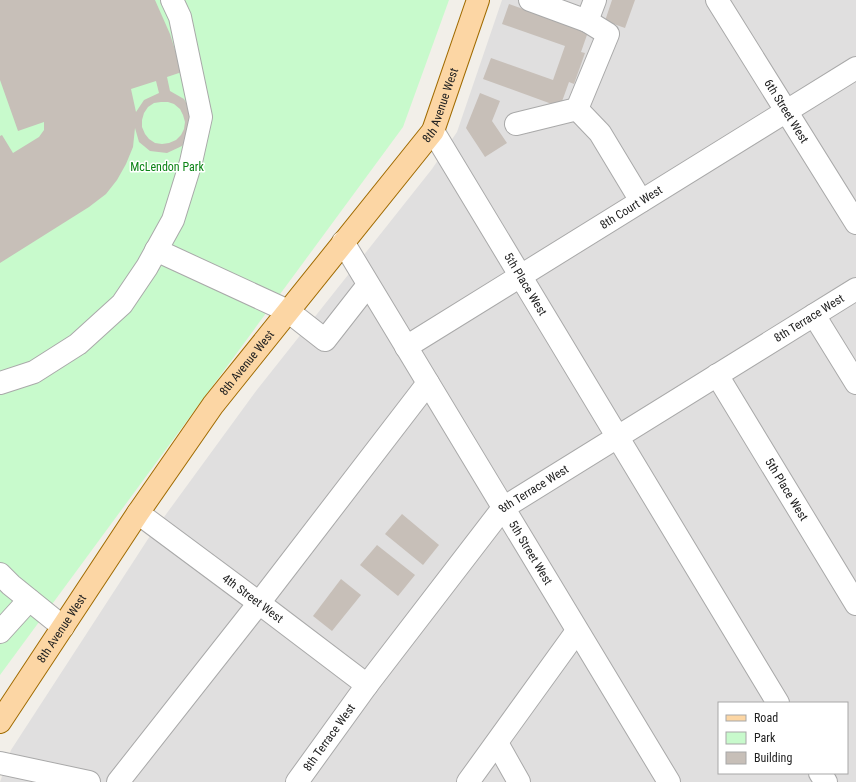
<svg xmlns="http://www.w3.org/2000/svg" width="856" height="782" font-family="'Roboto Condensed',sans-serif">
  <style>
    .residential { fill: #e0dfdf; fill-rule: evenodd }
    .park { fill: #c8facc }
    .building { fill: #c7bfb8; fill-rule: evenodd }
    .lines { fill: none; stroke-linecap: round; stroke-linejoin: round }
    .minor-casing { stroke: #a9a9a9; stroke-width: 24 }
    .major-casing { stroke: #a06b00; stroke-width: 24 }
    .minor { stroke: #fff; stroke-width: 22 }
    .major { stroke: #fcd6a4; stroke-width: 22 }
    .labels { text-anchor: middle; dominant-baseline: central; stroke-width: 3; stroke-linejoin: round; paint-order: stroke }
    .street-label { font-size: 12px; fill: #222; stroke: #fff }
    .park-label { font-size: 12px; fill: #0c8416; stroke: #fff }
  </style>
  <rect width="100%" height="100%" fill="#f2efe9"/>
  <!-- residential -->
  <path class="residential" d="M502 0H856V782H0L11 750 148 539 256 391 432 169 457 132ZM719 703H847V773H719Z"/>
  <!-- park -->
  <polygon class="park" points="0,0 449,0 403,127 0,675"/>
  <!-- building -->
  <g class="building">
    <path d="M0 0H155L170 34 182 72 167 77 170 91 184 99 193 115V133L182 146 167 153 150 151 139 142 135 128 133 147 126 164 117 180 106 194 89 207 0 263V136L2 135 13 153 39 137 44 130V122L18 131 0 80ZM156 81 159 93 144 100 136 112 131 89ZM161 102H168L174 104 180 109 183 115 185 122 184 129 181 135 176 140 169 143 162 144 155 143 149 139 145 134 142 127V120L144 113 148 107 154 103Z"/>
    <polygon points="612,0 635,0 625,28 605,21"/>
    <polygon points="509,4 588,32 581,52 585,53 574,84 569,82 560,107 483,79 491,58 553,80 565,46 502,24"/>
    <polygon points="480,93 500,101 492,121 507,143 485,157 466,128"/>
    <polygon points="402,514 439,545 423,565 385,534"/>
    <polygon points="377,545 415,575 398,596 360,565"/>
    <polygon points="341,579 361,595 332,631 313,616"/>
  </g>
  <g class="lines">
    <defs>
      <g id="minor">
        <polyline points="530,0 587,21 595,0"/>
        <path id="s1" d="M717 0 856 223"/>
        <polyline points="577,109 600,133 641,201"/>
        <polyline points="516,124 577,109 608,34 587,21"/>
        <path id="s2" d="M433 131 778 703"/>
        <path id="s3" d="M343 242 669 782"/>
        <polyline points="156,250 288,311 325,340 368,285"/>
        <polyline points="814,315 856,383"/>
        <path id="s4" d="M406 347 856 68"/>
        <path id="s5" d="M717 375 856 604"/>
        <polyline points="0,383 34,372 78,344 122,304 147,267 173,220 191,162 201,117 180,17 172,0"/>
        <path id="s6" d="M138 513 259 603 367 685"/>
        <polyline points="0,574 11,585 63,627"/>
        <polyline points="0,632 29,600"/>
        <polyline points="497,743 519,782"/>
        <polyline points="0,763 89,782"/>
        <polyline points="820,773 826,782"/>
        <polyline points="118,782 259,603 428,383"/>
        <path id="s7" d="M297 782 367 685 503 508 856 289"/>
        <polyline points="468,782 577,631"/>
      </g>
      <g id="major">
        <path id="s8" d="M0 722 138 513 213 405 433 131 478 0"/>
      </g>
    </defs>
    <!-- minor casing -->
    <use href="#minor" class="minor-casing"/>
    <!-- major casing -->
    <use href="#major" class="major-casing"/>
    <!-- minor -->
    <use href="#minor" class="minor"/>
    <!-- major -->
    <use href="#major" class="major"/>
  </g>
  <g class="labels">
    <!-- street labels -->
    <g class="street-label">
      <text stroke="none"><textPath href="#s8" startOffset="760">8th Avenue West</textPath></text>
      <text stroke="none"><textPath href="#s1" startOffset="131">6th Street West</textPath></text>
      <text stroke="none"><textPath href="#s4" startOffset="265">8th Court West</textPath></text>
      <text stroke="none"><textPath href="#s2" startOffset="179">5th Place West</textPath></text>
      <text stroke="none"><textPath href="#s7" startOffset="703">8th Terrace West</textPath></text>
      <text stroke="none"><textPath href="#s8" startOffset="436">8th Avenue West</textPath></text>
      <text stroke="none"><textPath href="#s5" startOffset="134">5th Place West</textPath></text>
      <text stroke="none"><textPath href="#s7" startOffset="379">8th Terrace West</textPath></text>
      <text stroke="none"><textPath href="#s3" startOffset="363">5th Street West</textPath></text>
      <text stroke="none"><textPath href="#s6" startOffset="143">4th Street West</textPath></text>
      <text stroke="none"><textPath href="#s8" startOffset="112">8th Avenue West</textPath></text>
      <text stroke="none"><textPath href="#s7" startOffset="55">8th Terrace West</textPath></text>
    </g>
    <!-- park labels -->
    <g class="park-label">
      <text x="167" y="167">McLendon Park</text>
    </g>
  </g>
  <!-- legend -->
  <rect x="718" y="702" width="130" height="72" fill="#ffffff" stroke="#a7a7a7"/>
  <rect x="726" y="715" width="20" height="6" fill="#fcd6a4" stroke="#a7a7a7"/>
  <text x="754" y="722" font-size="12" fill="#222222">Road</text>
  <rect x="726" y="732" width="20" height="12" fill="#c8facc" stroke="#a7a7a7"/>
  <text x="754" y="742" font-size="12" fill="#222222">Park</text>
  <rect x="726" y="752" width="20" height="12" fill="#c7bfb8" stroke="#a7a7a7"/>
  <text x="754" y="762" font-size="12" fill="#222222">Building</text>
</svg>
